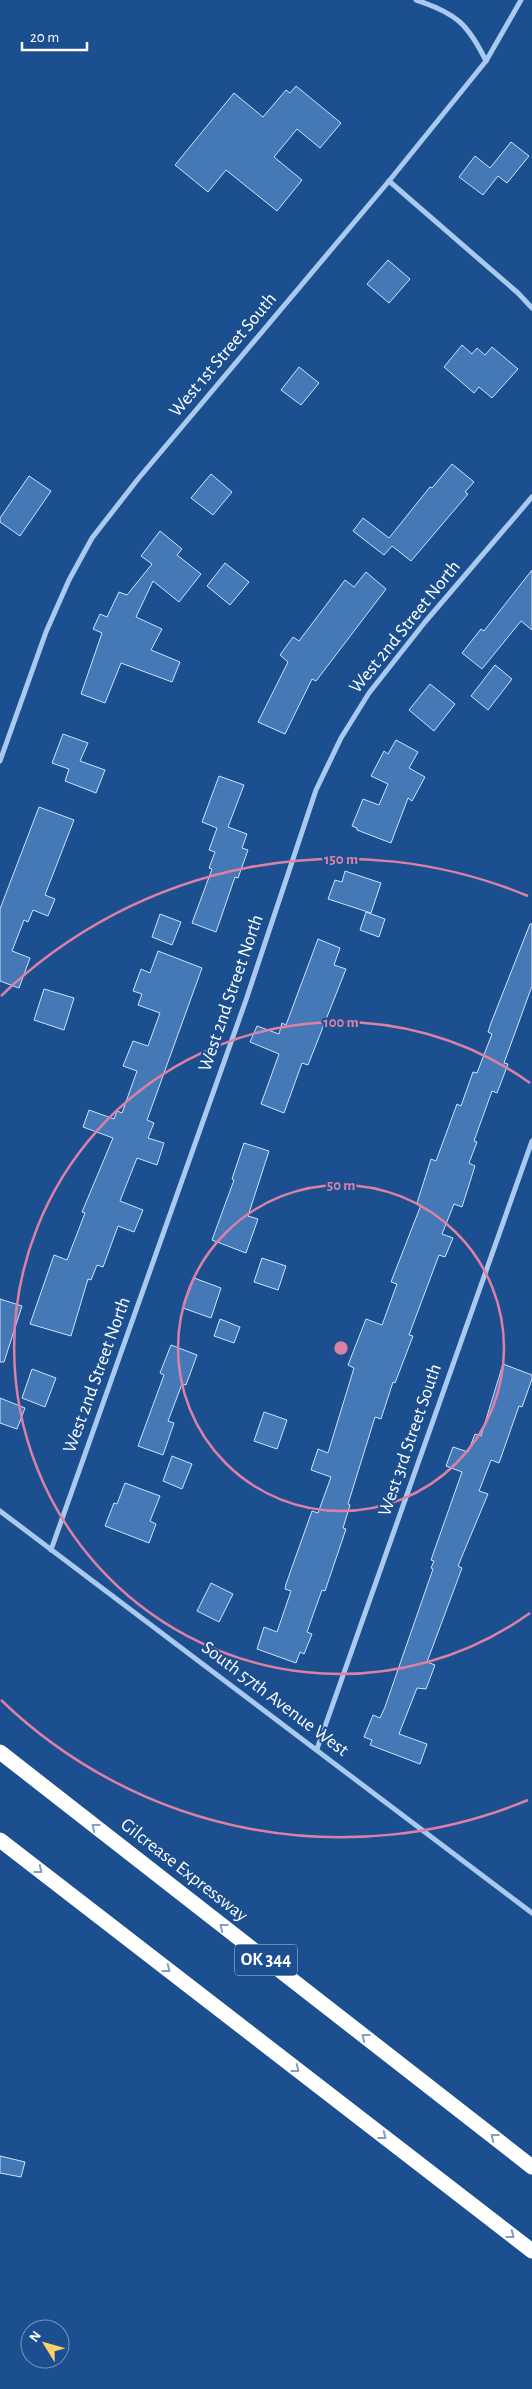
<svg xmlns="http://www.w3.org/2000/svg" width="532" height="2389" font-family="'Alegreya Sans',sans-serif">
  <style>
    .building { fill: #4478b7; stroke: #cfe3fa }
    .lines { fill: none; stroke-linecap: round; stroke-linejoin: round }
    .street { stroke: #a9c9ee; stroke-width: 5 }
    .highway { stroke: #fff; stroke-width: 15 }
    .oneway { stroke: #829ec1 }
    .ring { fill: none; stroke: #dd80a5; stroke-width: 2.5 }
    .labels { text-anchor: middle; dominant-baseline: central; stroke-width: 4; stroke-linejoin: round; paint-order: stroke }
    .shield { fill: #1b4f8f; stroke: #bbcadd; stroke-width: 1 }
    .shield-label { font-size: 18px; font-weight: bold; fill: #fff }
    .street-label { font-size: 19px; fill: #fff; stroke: #1b4f8f }
    .centre { fill: #dd80a5; stroke: #1b4f8f; stroke-width: 2.5 }
    .ring-label { font-size: 15px; text-anchor: middle; font-weight: bold; fill: #dd80a5; stroke: #1b4f8f; stroke-width: 4; stroke-linejoin: round; paint-order: stroke }
  </style>
  <rect width="100%" height="100%" fill="#1b4f8f"/>
  <!-- building -->
  <g class="building">
    <polygon points="296,86 341,123 320,148 297,129 274,157 302,180 277,211 226,170 208,192 175,165 234,93 263,117 286,90 290,93"/>
    <polygon points="511,142 529,156 507,183 498,176 483,195 459,177 475,156 490,168"/>
    <polygon points="388,260 410,279 389,303 367,284"/>
    <polygon points="462,345 472,354 477,348 485,355 492,347 518,369 492,398 479,387 474,393 444,367"/>
    <polygon points="299,367 319,383 301,405 281,390"/>
    <polygon points="452,464 474,482 465,492 468,494 411,561 392,546 384,555 353,531 363,518 389,538 430,487 432,488"/>
    <polygon points="211,474 232,492 213,515 191,498"/>
    <polygon points="29,476 51,491 20,536 0,522 0,518"/>
    <polygon points="160,531 182,549 177,555 201,574 179,602 153,581 136,617 162,629 151,650 180,662 172,682 121,663 105,703 81,694 102,633 93,629 100,614 107,617 119,592 127,595 152,564 141,556"/>
    <polygon points="225,563 249,582 230,605 207,586"/>
    <polygon points="532,570 532,630 521,621 482,669 462,653 481,629 484,631"/>
    <polygon points="366,572 386,589 316,681 312,679 285,734 258,722 288,662 280,655 293,637 299,641 345,580 354,587"/>
    <polygon points="495,665 512,679 488,710 471,696"/>
    <polygon points="430,684 455,704 434,731 409,710"/>
    <polygon points="63,734 88,743 80,761 105,770 96,793 65,781 69,769 52,763"/>
    <polygon points="396,740 418,752 409,768 425,777 412,801 408,798 391,843 357,830 357,828 352,826 363,799 379,805 388,784 371,776 384,751 388,754"/>
    <polygon points="219,776 244,785 228,827 247,834 242,848 248,850 238,878 235,877 216,932 192,923 212,869 209,868 215,852 209,850 217,828 202,822"/>
    <polygon points="39,807 74,820 45,895 55,899 48,916 33,910 28,922 24,920 12,951 30,958 19,988 0,981 0,909"/>
    <polygon points="345,871 381,883 371,913 328,899 335,880 342,882"/>
    <polygon points="366,912 385,919 379,937 360,930"/>
    <polygon points="160,914 181,922 172,945 152,937"/>
    <polygon points="530,924 532,924 532,986 504,1063 508,1064 497,1093 492,1091 474,1141 477,1142 469,1163 475,1166 462,1207 454,1204 442,1234 453,1238 445,1257 439,1255 409,1335 413,1336 395,1383 393,1382 381,1419 375,1417 348,1504 350,1505 343,1528 346,1529 325,1591 322,1590 307,1632 312,1634 304,1654 300,1652 296,1663 257,1649 264,1627 277,1632 291,1591 285,1589 286,1584 312,1511 318,1513 331,1477 311,1470 318,1449 328,1453 354,1368 348,1365 366,1319 382,1325 397,1284 391,1282 421,1205 417,1203 431,1159 436,1161 457,1104 461,1106 473,1072 477,1073 492,1034 488,1032 491,1023"/>
    <polygon points="318,939 340,948 334,965 346,969 308,1065 302,1063 284,1113 261,1104 279,1054 250,1042 257,1026 279,1034 282,1023 286,1025"/>
    <polygon points="158,951 202,968 147,1120 154,1123 148,1138 164,1143 157,1165 137,1158 120,1201 143,1210 134,1232 118,1226 103,1267 97,1265 91,1280 88,1279 71,1336 30,1324 54,1255 67,1260 85,1213 82,1212 113,1138 83,1127 89,1110 114,1119 117,1111 122,1113 137,1071 123,1066 133,1041 148,1046 160,1013 138,1005 142,994 133,991 141,969 150,973"/>
    <polygon points="44,989 74,998 64,1030 34,1020"/>
    <polygon points="244,1143 269,1151 248,1216 258,1219 246,1253 212,1240 234,1180 232,1179"/>
    <polygon points="262,1258 286,1266 278,1290 254,1282"/>
    <polygon points="194,1278 221,1288 211,1318 183,1308"/>
    <polygon points="0,1299 22,1306 4,1362 0,1362"/>
    <polygon points="220,1319 240,1327 234,1343 214,1336"/>
    <polygon points="171,1345 197,1355 186,1385 182,1384 168,1421 174,1423 163,1455 138,1446 164,1375 160,1373"/>
    <polygon points="503,1364 532,1375 532,1379 522,1407 519,1406 499,1463 491,1460 479,1491 488,1494 458,1566 462,1568 427,1662 435,1665 426,1689 417,1688 399,1734 427,1744 420,1764 370,1745 372,1740 364,1737 373,1715 380,1718 385,1707 433,1569 431,1568 434,1561 431,1560 462,1472 446,1466 453,1447 468,1452 475,1434 481,1436"/>
    <polygon points="32,1369 56,1378 45,1407 22,1398"/>
    <polygon points="0,1398 25,1408 17,1429 0,1423"/>
    <polygon points="264,1412 287,1420 277,1449 254,1441"/>
    <polygon points="172,1456 192,1464 182,1489 163,1481"/>
    <polygon points="125,1483 160,1496 150,1521 156,1524 149,1543 105,1526 114,1503 117,1504"/>
    <polygon points="211,1583 233,1594 219,1622 197,1611"/>
    <polygon points="0,2156 25,2162 21,2177 0,2173"/>
  </g>
  <g class="lines">
    <!-- street -->
    <g class="street">
      <path d="M416 0C456 13 468 24 486 61"/>
      <polyline points="389,181 518,293 532,308"/>
      <polyline points="0,761 46,632 69,580 92,538 138,479 389,181 486,61 521,0"/>
      <polyline points="0,1511 532,1913"/>
      <polyline points="51,1550 246,1000 316,790 341,738 369,693 425,622 532,497"/>
      <polyline points="317,1749 532,1141"/>
    </g>
    <!-- highway -->
    <g class="highway">
      <polyline points="0,1752 532,2167"/>
      <polyline points="0,1840 532,2251"/>
    </g>
  </g>
  <!-- one-way arrows -->
  <defs><path id="oneway-chevron" d="M-2-3.5L2.5 0L-2 3.5" fill="none" stroke-width="1.6" stroke-linecap="round" stroke-linejoin="round" transform="scale(1.25)"/></defs>
  <g class="oneway">
    <use href="#oneway-chevron" transform="translate(95 1827) rotate(-142)"/>
    <use href="#oneway-chevron" transform="translate(39 1870) rotate(38)"/>
    <use href="#oneway-chevron" transform="translate(223 1927) rotate(-142)"/>
    <use href="#oneway-chevron" transform="translate(167 1969) rotate(38)"/>
    <use href="#oneway-chevron" transform="translate(365 2037) rotate(-142)"/>
    <use href="#oneway-chevron" transform="translate(296 2069) rotate(38)"/>
    <use href="#oneway-chevron" transform="translate(383 2136) rotate(38)"/>
    <use href="#oneway-chevron" transform="translate(494 2137) rotate(-142)"/>
    <use href="#oneway-chevron" transform="translate(511 2235) rotate(38)"/>
  </g>
  <!-- distance rings -->
  <g class="ring">
    <circle cx="341" cy="1348" r="163"/>
    <path d="M530 1613A326 326 0 1 1 530 1083"/>
    <path d="M528 1800A489 489 0 0 1 1 1700M1 996A489 489 0 0 1 528 896"/>
  </g>
  <g class="labels">
    <!-- shield labels -->
    <rect class="shield" x="235" y="1944.5" width="62" height="31" rx="4"/>
    <g class="shield-label">
      <text x="266" y="1960">OK 344</text>
    </g>
    <!-- street labels -->
    <g class="street-label">
      <text transform="translate(223 355) rotate(-50)">West 1st Street South</text>
      <text transform="translate(405 627) rotate(-51)">West 2nd Street North</text>
      <text transform="translate(231 993) rotate(-71)">West 2nd Street North</text>
      <text transform="translate(97 1375) rotate(-70)">West 2nd Street North</text>
      <text transform="translate(410 1440) rotate(-71)">West 3rd Street South</text>
      <text transform="translate(275 1699) rotate(37)">South 57th Avenue West</text>
      <text transform="translate(184 1870) rotate(38)">Gilcrease Expressway</text>
    </g>
  </g>
  <circle cx="341" cy="1348" r="8" class="centre"/>
  <g class="ring-label">
    <text x="341" y="864">150 m</text>
    <text x="341" y="1027">100 m</text>
    <text x="341" y="1190">50 m</text>
  </g>
  <!-- north arrow -->
  <g transform="translate(45 2344) rotate(307)"><circle r="24" fill="#1b4f8f" stroke="#7695bc"/>
  <path d="M0-4L9 19L0 12L-9 19Z" fill="#ffd166"/>
  <text y="-8" font-size="14" font-weight="bold" text-anchor="middle" fill="#ffffff">N</text>
  </g>
  <!-- scale -->
  <path d="M22 42v8h65v-8" fill="none" stroke="#ffffff" stroke-width="2.5"/>
  <text x="30" y="42" font-size="15" fill="#ffffff" stroke="#1b4f8f" stroke-width="4" paint-order="stroke">20 m</text>
</svg>
